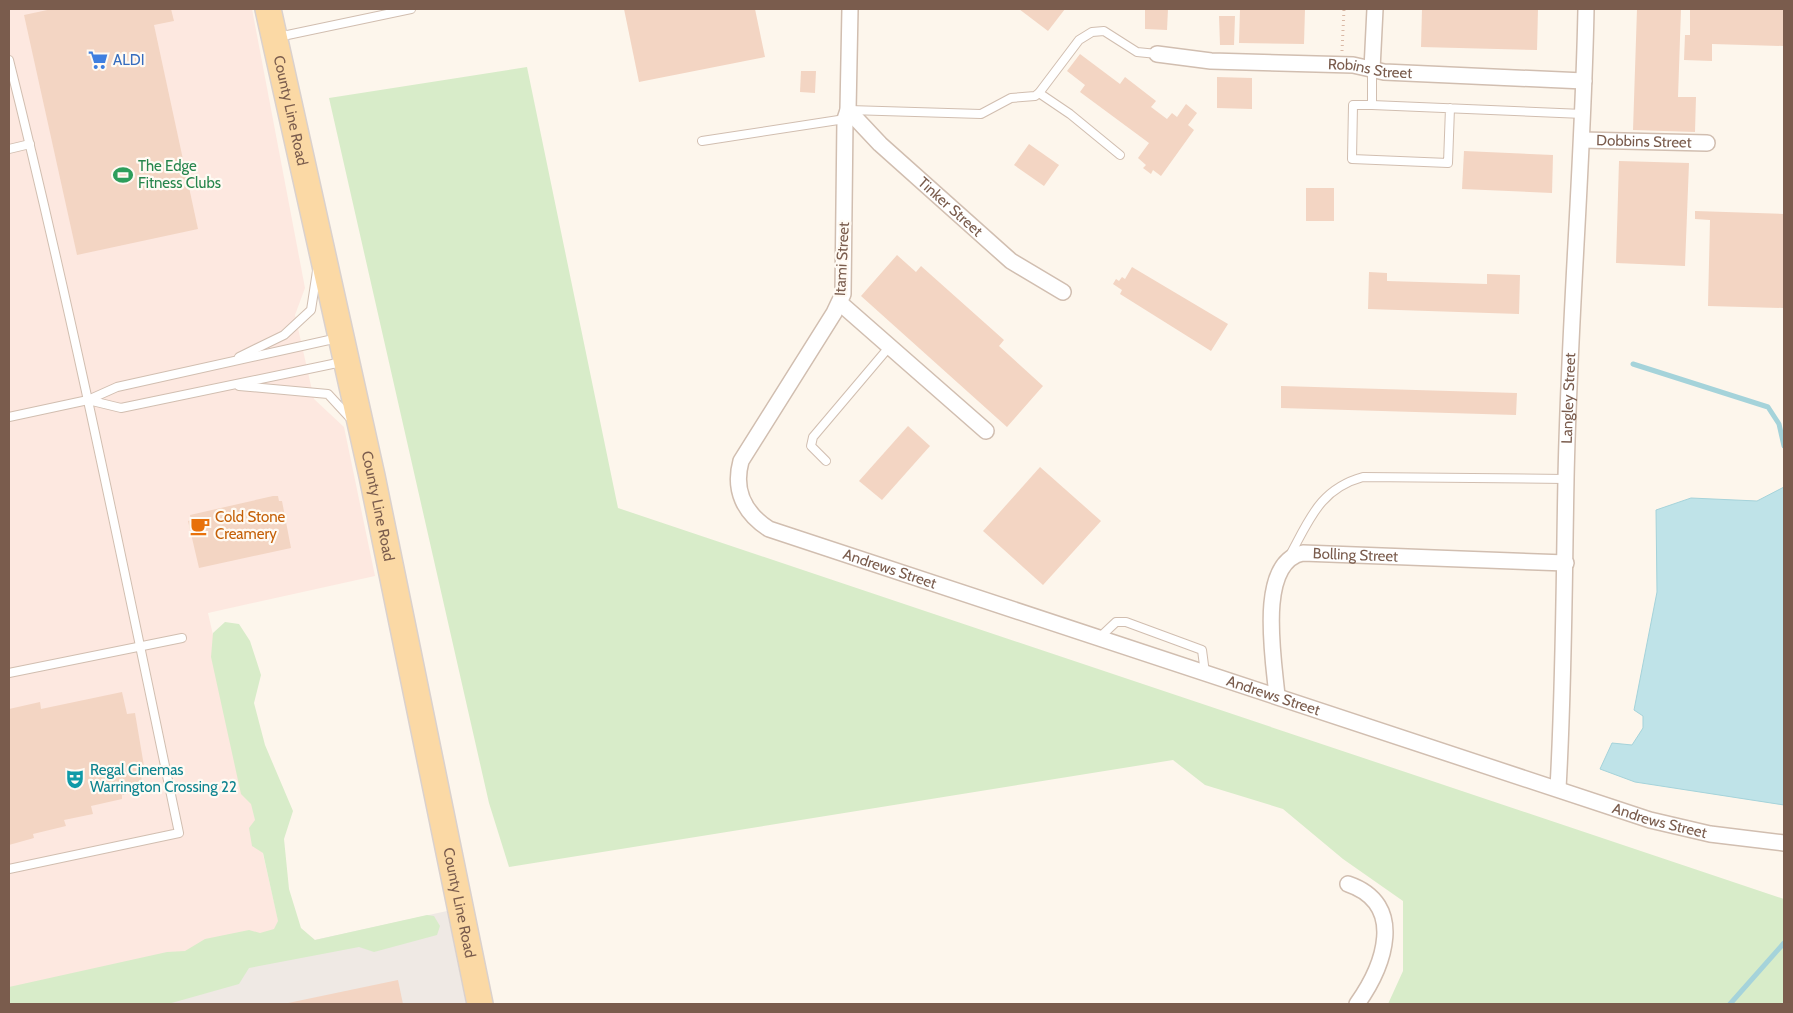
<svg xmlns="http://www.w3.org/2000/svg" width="1793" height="1013" font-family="Cabin,sans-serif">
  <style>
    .commercial { fill: #fde8e0 }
    .industrial { fill: #efe9e4 }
    .green { fill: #d8ecc9 }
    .water { fill: #bfe3e8; stroke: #a5d3da }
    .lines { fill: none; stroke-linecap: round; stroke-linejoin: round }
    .stream { stroke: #a5d3da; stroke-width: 5 }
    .building { fill: #f3d5c3 }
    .service-casing { stroke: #d1beb0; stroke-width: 10 }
    .minor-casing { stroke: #d1beb0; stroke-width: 18 }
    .primary-casing { stroke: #dad1cd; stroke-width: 28 }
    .path { stroke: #d9b8a5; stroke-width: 3; stroke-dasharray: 1 4; stroke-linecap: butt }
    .service { stroke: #fff; stroke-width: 8 }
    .minor { stroke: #fff; stroke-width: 15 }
    .primary { stroke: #fbd9a5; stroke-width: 25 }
    .labels { text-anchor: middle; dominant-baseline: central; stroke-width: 4.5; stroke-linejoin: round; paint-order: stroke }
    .shop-label { font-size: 15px; fill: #366cbe; stroke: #fffaf3; text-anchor: start }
    .street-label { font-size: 15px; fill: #7a5c4d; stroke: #fffaf3 }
    .leisure-label { font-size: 15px; fill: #27864d; stroke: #fffaf3; text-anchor: start }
    .food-label { font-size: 15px; fill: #c56008; stroke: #fffaf3; text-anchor: start }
    .culture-label { font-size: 15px; fill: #0d838f; stroke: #fffaf3; text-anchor: start }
  </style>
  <rect width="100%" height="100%" fill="#fdf6ec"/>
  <!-- commercial -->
  <polygon class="commercial" points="9,9 252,9 305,288 295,315 314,399 344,427 375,576 208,613 284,946 22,1004 9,1004"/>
  <!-- industrial -->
  <polygon class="industrial" points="447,911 466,1004 22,1004"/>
  <!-- green -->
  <g class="green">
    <polygon points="527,67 618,508 1784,899 1784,1004 1388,1004 1403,971 1403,901 1343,859 1283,809 1205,785 1173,760 509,867 489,803 329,98"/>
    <polygon points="225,622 239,624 250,641 261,675 254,703 265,745 293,811 284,839 289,889 301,928 315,940 427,915 434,916 440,926 437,935 374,952 359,947 249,968 239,984 168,1004 9,1004 9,987 167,952 185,951 205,939 249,930 260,933 274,929 278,921 263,853 252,846 249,828 255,820 251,804 241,794 211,657 213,633"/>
  </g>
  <!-- water -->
  <polygon class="water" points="1784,487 1784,805 1635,782 1600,769 1612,743 1632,745 1643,728 1643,716 1634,710 1657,592 1656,510 1691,498 1757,501"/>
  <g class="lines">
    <!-- stream -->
    <g class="stream">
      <polyline points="1633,364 1768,407 1779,424 1784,446"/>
      <polyline points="1730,1004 1784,943"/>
    </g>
  </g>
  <!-- building -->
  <g class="building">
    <polygon points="52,9 171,9 174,21 154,25 198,229 77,255 24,15"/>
    <polygon points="624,9 755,9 765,57 639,82"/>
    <polygon points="1019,9 1065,9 1048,31"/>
    <polygon points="1145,9 1168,9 1167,30 1145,29"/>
    <polygon points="1240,9 1305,9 1304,44 1239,43"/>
    <polygon points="1422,9 1538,9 1537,50 1421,47"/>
    <polygon points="1637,9 1681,9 1678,97 1696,97 1695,132 1633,130"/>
    <polygon points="1690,9 1784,9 1784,46 1712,44 1712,61 1684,60 1685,35 1690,35"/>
    <polygon points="1219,16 1235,16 1234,45 1220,45"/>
    <polygon points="1080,54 1120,84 1125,77 1156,101 1151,107 1167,119 1172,113 1177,117 1186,104 1197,113 1188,125 1194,130 1161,176 1153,170 1151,174 1143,168 1146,165 1138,158 1149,143 1080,92 1085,85 1067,71"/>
    <polygon points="801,71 816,71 815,93 800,92"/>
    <polygon points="1217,77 1252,78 1252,109 1217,108"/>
    <polygon points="1029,144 1059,165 1044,186 1014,165"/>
    <polygon points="1464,151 1553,155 1552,193 1462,189"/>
    <polygon points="1619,161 1689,163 1685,266 1616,263"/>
    <rect x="1306" y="188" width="28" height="33"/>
    <polygon points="1695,211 1784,214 1784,308 1708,306 1710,220 1695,219"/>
    <polygon points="897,255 916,272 921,266 1004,340 999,346 1043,386 1007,427 861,296"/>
    <polygon points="1132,267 1228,324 1211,351 1120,294 1122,290 1113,284 1116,279 1119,281 1122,277 1125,279"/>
    <polygon points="1369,272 1387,273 1387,281 1487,284 1487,274 1520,275 1519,314 1368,309"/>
    <polygon points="1281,386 1517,393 1516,415 1281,408"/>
    <polygon points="908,426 930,446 882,500 859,481"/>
    <polygon points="1040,467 1101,521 1043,585 983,531"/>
    <polygon points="273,496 278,496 279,501 282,501 291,548 199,568 188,521 191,520 190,515"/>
    <polygon points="122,692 127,714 135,713 144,766 139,767 144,790 122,795 122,799 91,806 93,814 64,820 66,826 33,834 34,838 9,845 9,709 40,702 41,709"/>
    <polygon points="398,980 403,1004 288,1004 288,1003"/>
  </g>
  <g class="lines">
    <defs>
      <g id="service">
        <polyline points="278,37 411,9"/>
        <path d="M9 60C73 316 125 575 179 833L9 869"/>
        <polyline points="1039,93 1070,114 1120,155"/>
        <polyline points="1372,105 1372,69"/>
        <polyline points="1450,108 1448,163 1352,159 1353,105 1372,105 1583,114"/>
        <polyline points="849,110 981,114 1011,98 1035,96 1039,93 1079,40 1092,32 1104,31 1137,52 1157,54"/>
        <polyline points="702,141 845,119"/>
        <polyline points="9,149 30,144"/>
        <polyline points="239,357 284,335 311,310 317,271"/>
        <polyline points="239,386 328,394 351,419"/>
        <polyline points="88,400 121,408 342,362"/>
        <polyline points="9,417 88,400 117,387 338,338"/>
        <polyline points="826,461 811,446 813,437 890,346"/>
        <path d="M1289 557C1309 521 1319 489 1363 477L1566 479"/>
        <polyline points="1099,638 1116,622 1126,622 1202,650 1205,673"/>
        <polyline points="9,673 182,638"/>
      </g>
      <g id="minor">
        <path id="s1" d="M850 9 848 110 845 119 843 294 834 313 741 461C733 490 744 513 769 529L1650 820 1710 834 1784 843"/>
        <path id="s2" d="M1157 54 1211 61 1353 65 1384 72 1584 81"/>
        <polyline points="1372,69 1375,9"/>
        <path id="s3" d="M848 110 880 144 1011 261 1063 292"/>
        <path id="s4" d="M1582 140 1707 143"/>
        <polyline points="840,303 986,431"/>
        <path id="s5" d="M1277 696C1274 661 1256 562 1303 553L1566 563"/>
        <path id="s6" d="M1558 788C1564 685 1564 582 1566 479 1569 322 1583 166 1586 9"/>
        <path d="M1348 884C1407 904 1384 966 1357 1004"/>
      </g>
      <g id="primary">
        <path id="s7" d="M268 9 372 476 480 1004"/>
      </g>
    </defs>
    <!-- service casing -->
    <use href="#service" class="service-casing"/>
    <!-- minor casing -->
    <use href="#minor" class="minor-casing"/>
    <!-- primary casing -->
    <use href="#primary" class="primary-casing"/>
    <!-- path -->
    <polyline class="path" points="1342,51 1344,9"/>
    <!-- service -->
    <use href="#service" class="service"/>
    <!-- minor -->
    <use href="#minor" class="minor"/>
    <!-- primary -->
    <use href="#primary" class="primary"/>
  </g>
  <!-- icons -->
  <defs>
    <symbol id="supermarket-bare" viewBox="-9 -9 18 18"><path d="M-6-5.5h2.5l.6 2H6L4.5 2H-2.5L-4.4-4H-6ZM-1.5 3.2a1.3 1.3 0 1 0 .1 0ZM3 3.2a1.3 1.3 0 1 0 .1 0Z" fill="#3f7fe0" stroke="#fffaf3" stroke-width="2.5" paint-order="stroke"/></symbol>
    <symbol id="stadium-bare" viewBox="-9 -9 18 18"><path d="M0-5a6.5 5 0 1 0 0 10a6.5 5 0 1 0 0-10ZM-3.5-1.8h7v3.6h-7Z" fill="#2e9e5b" stroke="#fffaf3" stroke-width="2.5" paint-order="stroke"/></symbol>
    <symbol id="cafe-bare" viewBox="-9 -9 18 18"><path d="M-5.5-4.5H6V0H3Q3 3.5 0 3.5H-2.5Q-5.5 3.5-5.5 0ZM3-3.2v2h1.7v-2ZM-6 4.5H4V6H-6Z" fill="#e8710a" stroke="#fffaf3" stroke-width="2.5" paint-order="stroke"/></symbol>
    <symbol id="theatre-bare" viewBox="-9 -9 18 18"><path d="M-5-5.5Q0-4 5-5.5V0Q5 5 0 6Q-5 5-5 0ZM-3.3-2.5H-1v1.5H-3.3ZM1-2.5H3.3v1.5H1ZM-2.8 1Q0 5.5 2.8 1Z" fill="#0f9aa8" stroke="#fffaf3" stroke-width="2.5" paint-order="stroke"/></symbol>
  </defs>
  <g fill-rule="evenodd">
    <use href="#supermarket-bare" x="84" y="46" width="28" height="28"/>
    <use href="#stadium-bare" x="109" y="161" width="28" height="28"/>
    <use href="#cafe-bare" x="186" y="512" width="28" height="28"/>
    <use href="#theatre-bare" x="61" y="765" width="28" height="28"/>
  </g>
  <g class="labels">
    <!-- shop labels -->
    <g class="shop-label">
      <text x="113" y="60">ALDI</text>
    </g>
    <!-- street labels -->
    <g class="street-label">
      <text stroke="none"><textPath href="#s2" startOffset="214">Robins Street</textPath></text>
      <text stroke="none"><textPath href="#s7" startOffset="104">County Line Road</textPath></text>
      <text stroke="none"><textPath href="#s4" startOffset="62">Dobbins Street</textPath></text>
      <text stroke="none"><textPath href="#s3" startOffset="141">Tinker Street</textPath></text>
      <text transform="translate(842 259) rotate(-87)">Itami Street</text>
      <text stroke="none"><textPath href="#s6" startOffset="390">Langley Street</textPath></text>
      <text stroke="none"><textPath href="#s7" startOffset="509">County Line Road</textPath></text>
      <text stroke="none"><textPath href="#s5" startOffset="209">Bolling Street</textPath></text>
      <text stroke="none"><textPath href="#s1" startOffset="688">Andrews Street</textPath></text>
      <text stroke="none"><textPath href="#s1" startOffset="1092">Andrews Street</textPath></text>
      <text stroke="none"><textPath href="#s1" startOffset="1498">Andrews Street</textPath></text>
      <text stroke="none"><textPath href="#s7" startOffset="914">County Line Road</textPath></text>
    </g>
    <!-- leisure labels -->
    <g class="leisure-label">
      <text x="138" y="166">The Edge<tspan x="138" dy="17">Fitness Clubs</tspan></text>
    </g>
    <!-- food labels -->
    <g class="food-label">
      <text x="215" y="517">Cold Stone<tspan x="215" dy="17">Creamery</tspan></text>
    </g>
    <!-- culture labels -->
    <g class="culture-label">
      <text x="90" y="770">Regal Cinemas<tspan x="90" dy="17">Warrington Crossing 22</tspan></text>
    </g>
  </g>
  <!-- border -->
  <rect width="1793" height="1013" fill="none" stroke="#7a5c4d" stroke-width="20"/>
</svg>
